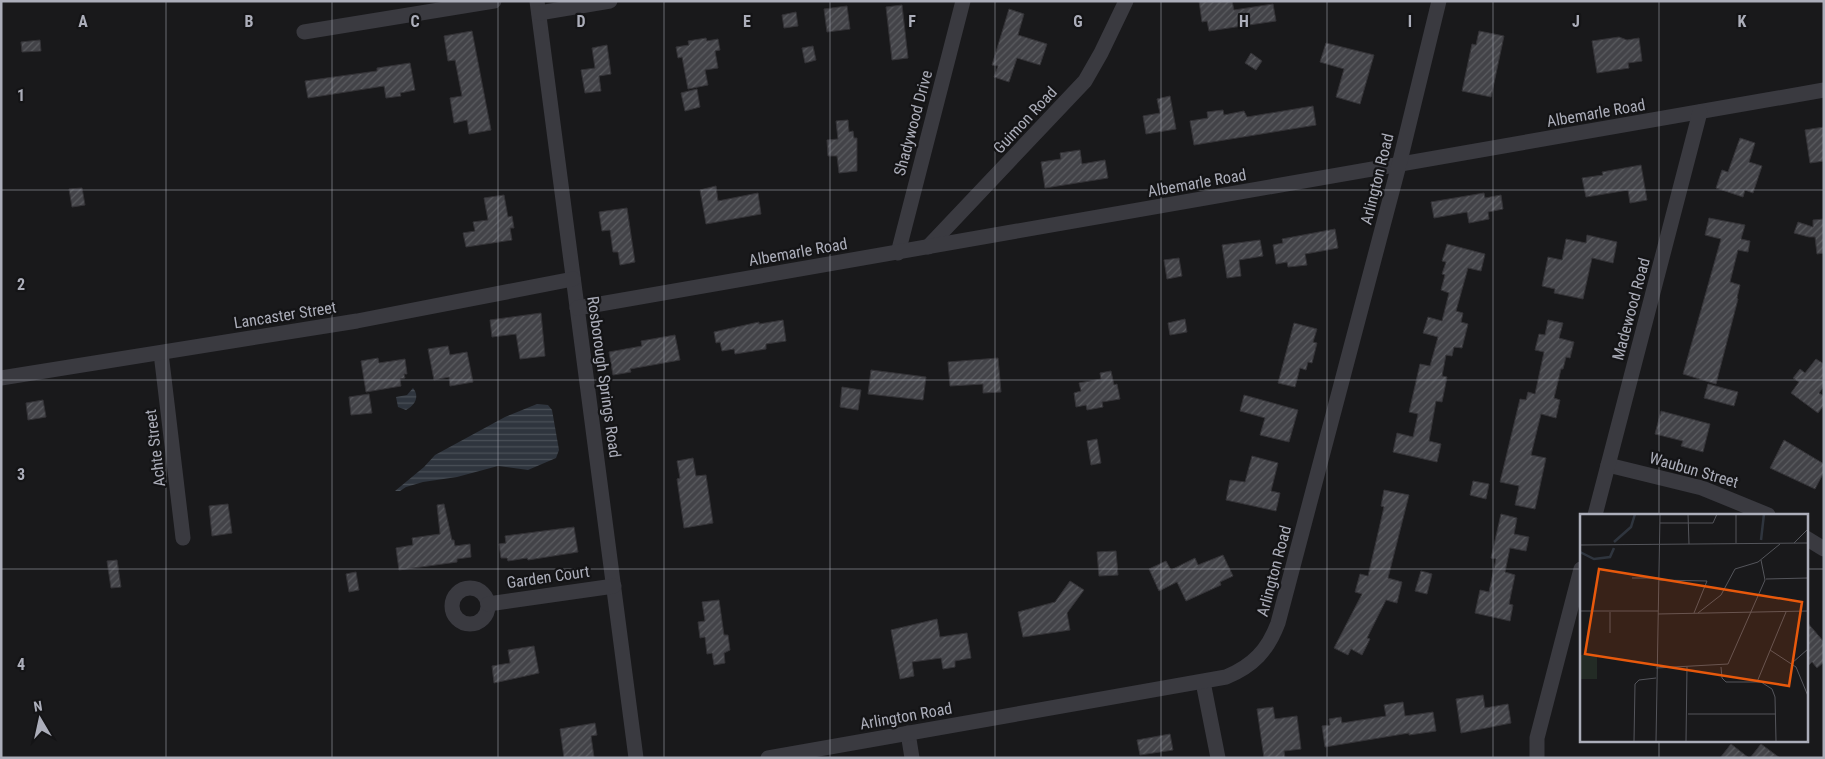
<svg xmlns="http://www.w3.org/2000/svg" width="1825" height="759" font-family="'Roboto Condensed',sans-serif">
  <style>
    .water { fill: url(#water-rules) }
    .building { fill: url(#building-hatch); stroke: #343337 }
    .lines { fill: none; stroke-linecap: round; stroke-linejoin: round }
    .minor { stroke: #3a3a40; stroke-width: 15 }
    .grid { fill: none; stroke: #acaeba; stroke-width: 1; stroke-opacity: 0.55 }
    .labels { text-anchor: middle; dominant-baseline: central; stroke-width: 4.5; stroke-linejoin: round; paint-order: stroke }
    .street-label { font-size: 16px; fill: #acaeba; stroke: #141416 }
    .inset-river { fill: none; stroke: #2f353e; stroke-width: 2.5 }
    .inset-road { fill: none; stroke: #54555b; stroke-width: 1 }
    .view { fill: #e8590c; fill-opacity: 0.15; stroke: #e8590c; stroke-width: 2.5 }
    .inset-edge { fill: none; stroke: #acaeba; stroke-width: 2.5 }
    .grid-label { font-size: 16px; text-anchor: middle; font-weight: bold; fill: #acaeba; stroke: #141416; stroke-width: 4.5; stroke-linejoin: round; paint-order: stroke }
  </style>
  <defs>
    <pattern id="water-rules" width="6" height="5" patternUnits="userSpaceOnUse" patternTransform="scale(1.25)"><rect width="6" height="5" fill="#2f353e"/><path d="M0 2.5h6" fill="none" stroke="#4a5058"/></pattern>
    <pattern id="building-hatch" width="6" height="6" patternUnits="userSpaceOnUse" patternTransform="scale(1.25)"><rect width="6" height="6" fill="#434348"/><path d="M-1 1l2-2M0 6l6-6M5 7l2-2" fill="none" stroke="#5b5c60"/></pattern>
  </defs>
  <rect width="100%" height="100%" fill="#19191b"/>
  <!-- water -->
  <g class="water">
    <path d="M413 388C420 397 415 405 406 410L398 407 396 397 407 395Z"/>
    <polygon points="537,404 548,405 552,410 559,450 556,458 528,470 498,466 457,477 423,482 406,487 400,491 395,491 424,467 435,455 505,417"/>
  </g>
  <!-- building -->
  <g class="building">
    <polygon points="1199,1 1232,1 1234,10 1273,4 1276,21 1209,31 1207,21 1202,22"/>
    <polygon points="902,5 908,58 892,60 886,7"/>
    <polygon points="847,6 850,29 827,32 824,9"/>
    <polygon points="1009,9 1024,14 1018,35 1047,44 1040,65 1017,58 1009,82 994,77 998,66 992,65"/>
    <polygon points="796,12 798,26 784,28 782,15"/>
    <polygon points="472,31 491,130 469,134 467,120 454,123 450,98 462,96 455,60 448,61 444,36"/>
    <polygon points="1479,31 1504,36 1491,97 1462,91 1472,44 1476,45"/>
    <polygon points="1619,37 1627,40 1639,38 1642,61 1628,63 1629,68 1597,73 1592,41"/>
    <polygon points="706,38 707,41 718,39 720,50 715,51 718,68 705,70 708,85 688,89 682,57 678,58 676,47 689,45 688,41"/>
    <polygon points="40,40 41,51 22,52 21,42"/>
    <polygon points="1326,43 1374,55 1360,104 1336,97 1344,69 1320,62"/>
    <polygon points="607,45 611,74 599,76 601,91 585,93 581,70 595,68 592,48"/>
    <polygon points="813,46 816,60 805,63 802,48"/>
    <polygon points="1251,53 1262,61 1256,70 1245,63"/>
    <polygon points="410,63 415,90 400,93 401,96 386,98 384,86 308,98 305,81 377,71 377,68"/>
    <polygon points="697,89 700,107 685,111 681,93"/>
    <polygon points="1170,96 1176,129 1146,134 1143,116 1160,113 1157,99"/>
    <polygon points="1313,106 1316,125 1194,145 1190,121 1208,118 1207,112 1223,110 1224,115 1244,111 1247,117"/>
    <polygon points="848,120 849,132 853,131 854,138 857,138 857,171 839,173 837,156 828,156 827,140 838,139 836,121"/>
    <polygon points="1824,127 1824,161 1810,163 1805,130"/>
    <polygon points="1740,138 1755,143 1749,162 1762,166 1753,193 1745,190 1743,197 1716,188 1722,170 1728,172"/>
    <polygon points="1080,150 1082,164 1105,160 1108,178 1045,188 1041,162 1061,159 1060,153"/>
    <polygon points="1641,165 1647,200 1630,203 1628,190 1586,197 1582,178 1603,175 1602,172"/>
    <polygon points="716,186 718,201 758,193 761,214 706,224 700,190"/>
    <polygon points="82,188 85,205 72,207 69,189"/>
    <polygon points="1484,193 1485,198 1501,195 1503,209 1488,212 1489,219 1469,223 1467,212 1434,218 1431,202"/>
    <polygon points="504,195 508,217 512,216 514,228 510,228 512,240 466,247 463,233 475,231 473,222 488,220 484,198"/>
    <polygon points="627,208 635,262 620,265 618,252 613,252 610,230 602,231 599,212"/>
    <polygon points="1709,218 1745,225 1741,239 1750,241 1748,252 1738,250 1730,282 1740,285 1737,298 1738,299 1716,384 1683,374 1721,239 1705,235"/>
    <polygon points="1824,219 1824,253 1817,254 1815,237 1809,237 1794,233 1798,222 1813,227 1813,220"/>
    <polygon points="1335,229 1338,248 1305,254 1307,265 1288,267 1287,262 1276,264 1273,245 1283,243 1282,239"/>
    <polygon points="1587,235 1617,242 1613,263 1592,258 1583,299 1554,293 1555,289 1542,286 1548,257 1562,260 1566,239 1586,243"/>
    <polygon points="1260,240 1263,256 1239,260 1241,276 1227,278 1222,245"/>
    <polygon points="1447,244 1485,254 1481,271 1468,268 1456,311 1463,313 1461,322 1468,324 1462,348 1454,347 1452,356 1446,355 1442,376 1447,377 1442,402 1436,401 1429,441 1441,444 1437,462 1393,452 1397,433 1413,437 1418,414 1409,412 1420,364 1430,366 1438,337 1423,333 1428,317 1442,321 1449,293 1441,290 1445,275 1442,274 1446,262 1442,261"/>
    <polygon points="1179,258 1182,276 1167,279 1164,260"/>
    <polygon points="541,313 545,356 520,359 516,334 492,337 490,320"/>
    <polygon points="1185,319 1187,332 1170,335 1168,323"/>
    <polygon points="783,320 786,341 766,344 766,349 735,354 734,349 722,351 720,342 716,343 714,332 759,322 759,324"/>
    <polygon points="1548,320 1563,323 1559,338 1574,342 1570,358 1566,357 1563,369 1561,369 1554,398 1560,400 1556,418 1541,414 1531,455 1546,458 1535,509 1515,505 1519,486 1500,482 1520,399 1526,400 1528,392 1535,394 1544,352 1535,350 1539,334 1545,335"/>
    <polygon points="1294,323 1317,329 1313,342 1317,343 1312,363 1308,362 1306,370 1300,368 1295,387 1278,383"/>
    <polygon points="675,335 680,360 630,369 631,372 613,375 609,352 642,346 641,341"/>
    <polygon points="448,346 450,355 467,352 473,382 450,386 449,377 434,380 428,349"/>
    <polygon points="378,358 379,363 405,359 407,374 404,374 405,378 400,379 401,386 366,392 361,361"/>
    <polygon points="998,358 1001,392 983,393 983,384 950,386 948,362"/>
    <polygon points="1816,359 1824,364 1824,386 1819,393 1824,396 1824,405 1818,413 1791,393 1799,382 1793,378 1800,369 1805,373"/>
    <polygon points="871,370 926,377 923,400 868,394"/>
    <polygon points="1111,371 1114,385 1117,384 1120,399 1102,402 1103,407 1087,410 1086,405 1076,407 1074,393 1081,391 1079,383 1101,379 1100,373"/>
    <polygon points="1708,384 1738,392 1734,406 1704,398"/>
    <polygon points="842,387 861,390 858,410 840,407"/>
    <polygon points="369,394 372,413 351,415 349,397"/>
    <polygon points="1244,395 1298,410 1289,442 1260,435 1265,418 1240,411"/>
    <polygon points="43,400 46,417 28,420 26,403"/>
    <polygon points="1661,411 1710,424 1703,452 1681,446 1683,441 1655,434"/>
    <polygon points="1097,439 1101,463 1091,465 1087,441"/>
    <polygon points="1784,440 1824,464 1824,472 1815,489 1770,468"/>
    <polygon points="1252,456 1278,463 1271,491 1280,493 1276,511 1226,500 1230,480 1245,482"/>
    <polygon points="693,458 696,476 706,475 713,523 684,528 677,479 680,478 677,461"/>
    <polygon points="1473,481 1489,484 1486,499 1470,495"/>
    <polygon points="1384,490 1409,495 1388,578 1402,582 1397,603 1386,600 1367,638 1370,639 1362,655 1351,649 1348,655 1334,648 1362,594 1355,592 1360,574 1368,576 1384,507 1381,506"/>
    <polygon points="228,504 232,533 212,536 209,506"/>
    <polygon points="444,504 452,540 454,540 455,546 470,544 471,557 457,559 457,562 399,570 396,548 413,545 412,538 440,534 437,505"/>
    <polygon points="1501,514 1517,518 1514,534 1529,537 1526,551 1510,548 1505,572 1515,575 1509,604 1513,605 1510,621 1475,613 1480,590 1489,592 1496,559 1491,558"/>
    <polygon points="574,527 578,552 528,560 527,558 508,561 507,558 501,558 499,544 506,543 505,536"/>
    <polygon points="1116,551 1118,575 1099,576 1097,552"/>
    <polygon points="1223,555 1233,576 1220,582 1221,585 1186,601 1177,582 1159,591 1149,569 1166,561 1171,570 1195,558 1198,565"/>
    <polygon points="117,560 121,587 111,588 107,561"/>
    <polygon points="1421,571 1432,574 1427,594 1415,591"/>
    <polygon points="356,572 359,590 349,592 346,574"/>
    <polygon points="1070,581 1084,590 1067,613 1070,630 1023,637 1018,612 1055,602"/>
    <polygon points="719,600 724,635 728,635 730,650 724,653 725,663 714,665 712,653 707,654 705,637 700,638 698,622 705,621 702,602"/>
    <polygon points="937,619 940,637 967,633 971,658 955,661 955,667 943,669 941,658 912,662 914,676 900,679 891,630"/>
    <polygon points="1806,621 1824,642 1824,662 1817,668 1812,662 1806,668"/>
    <polygon points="534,646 539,673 494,683 492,666 510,663 508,650"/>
    <polygon points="1483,695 1485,708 1508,704 1511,723 1461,733 1456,699"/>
    <polygon points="1403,702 1405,716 1433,712 1436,731 1409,735 1409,733 1325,747 1322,726 1330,725 1329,719 1341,717 1342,723 1386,716 1384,705"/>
    <polygon points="1273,707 1275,719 1297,716 1301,749 1284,751 1285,758 1264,758 1257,709"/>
    <polygon points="595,723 597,735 591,736 594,757 564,758 560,729"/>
    <polygon points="1170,734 1173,750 1140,755 1137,740"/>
    <polygon points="1731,744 1749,758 1720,758"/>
    <polygon points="1761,744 1780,758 1750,758"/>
  </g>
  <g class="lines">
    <!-- minor -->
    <g class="minor">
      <polyline points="537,1 636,758"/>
      <polyline points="539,13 610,1"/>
      <polyline points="304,32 494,1"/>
      <polyline points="928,247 1085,81 1101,53 1126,1"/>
      <polyline points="898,253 963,1"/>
      <polyline points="577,308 1824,90"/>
      <polyline points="161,353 183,538"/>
      <polyline points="1,378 357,321 573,279"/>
      <polyline points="1608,465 1702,488 1768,515"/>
      <polyline points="1595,515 1700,112"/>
      <polyline points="1806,538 1824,549"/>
      <circle cx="470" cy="606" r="18"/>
      <polyline points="488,604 614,586"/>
      <polyline points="1203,682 1218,758"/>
      <polyline points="908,733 912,758"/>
      <path d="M768 758 1226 677C1253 666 1268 650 1278 623L1399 165 1439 1"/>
      <polyline points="1537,758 1537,738 1581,569"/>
    </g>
  </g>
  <!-- grid -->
  <path class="grid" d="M166 1V758M332 1V758M498 1V758M664 1V758M830 1V758M995 1V758M1161 1V758M1327 1V758M1493 1V758M1659 1V515M1 190H1824M1 380H1824M1 569H1581M1806 569H1824M1659 740V758"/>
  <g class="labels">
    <!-- street labels -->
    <g class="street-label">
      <text transform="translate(1596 113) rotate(-10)">Albemarle Road</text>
      <text transform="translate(1025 120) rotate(-47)">Guimon Road</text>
      <text transform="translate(913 123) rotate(-75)">Shadywood Drive</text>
      <text transform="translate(1377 179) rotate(-76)">Arlington Road</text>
      <text transform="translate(1197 183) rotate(-10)">Albemarle Road</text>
      <text transform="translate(798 252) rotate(-10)">Albemarle Road</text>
      <text transform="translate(1631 309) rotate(-75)">Madewood Road</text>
      <text transform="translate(285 315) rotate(-9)">Lancaster Street</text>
      <text transform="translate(604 377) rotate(82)">Rosborough Springs Road</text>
      <text transform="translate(155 448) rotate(-97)">Achte Street</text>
      <text transform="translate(1694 470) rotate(16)">Waubun Street</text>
      <text transform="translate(1274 571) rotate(-75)">Arlington Road</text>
      <text transform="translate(548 577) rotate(-8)">Garden Court</text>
      <text transform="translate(906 716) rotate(-10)">Arlington Road</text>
    </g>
  </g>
  <!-- overview -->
  <g transform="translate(1580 514)">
    <rect width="228" height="228" fill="#19191b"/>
    <path d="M0 141H17V165H0Z" fill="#232b25"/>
    <path class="inset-river" d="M181 26 184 0M34 28 51 13 55 0M0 38 14 45 30 43 34 34"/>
    <path class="inset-road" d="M108 0 109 30M156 0V29M80 9H133L137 0M214 29 228 15M0 31 228 29M52 64H79M186 65 228 64M79 66 127 67 114 99M0 97H78M118 99 141 81 155 55 178 48 200 30M78 100 228 97M30 119V98M190 136 216 153 228 182M212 149 228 135M141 153 142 164 146 168H181L192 175 195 183 196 227M76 154 148 150 185 66 181 46M177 168 206 98M108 200H196M54 227 55 170 59 166 76 164M76 227 80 0M106 227 107 153"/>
    <path class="view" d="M19 55 222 88 209 172 5 140Z"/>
    <rect width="228" height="228" class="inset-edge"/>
  </g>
  <g class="grid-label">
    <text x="83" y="27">A</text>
    <text x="249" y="27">B</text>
    <text x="415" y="27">C</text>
    <text x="581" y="27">D</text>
    <text x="747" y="27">E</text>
    <text x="912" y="27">F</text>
    <text x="1078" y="27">G</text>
    <text x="1244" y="27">H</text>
    <text x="1410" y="27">I</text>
    <text x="1576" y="27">J</text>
    <text x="1742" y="27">K</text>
    <text x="21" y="101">1</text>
    <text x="21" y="290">2</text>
    <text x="21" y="480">3</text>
    <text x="21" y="670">4</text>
  </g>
  <!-- border -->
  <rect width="1825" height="759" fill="none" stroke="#acaeba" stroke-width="5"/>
  <!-- north arrow -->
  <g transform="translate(40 719) rotate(351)" stroke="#141416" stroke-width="4" paint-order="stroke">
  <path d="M0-4L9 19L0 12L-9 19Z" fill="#acaeba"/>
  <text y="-8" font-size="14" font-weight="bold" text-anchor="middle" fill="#acaeba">N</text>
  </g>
</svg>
